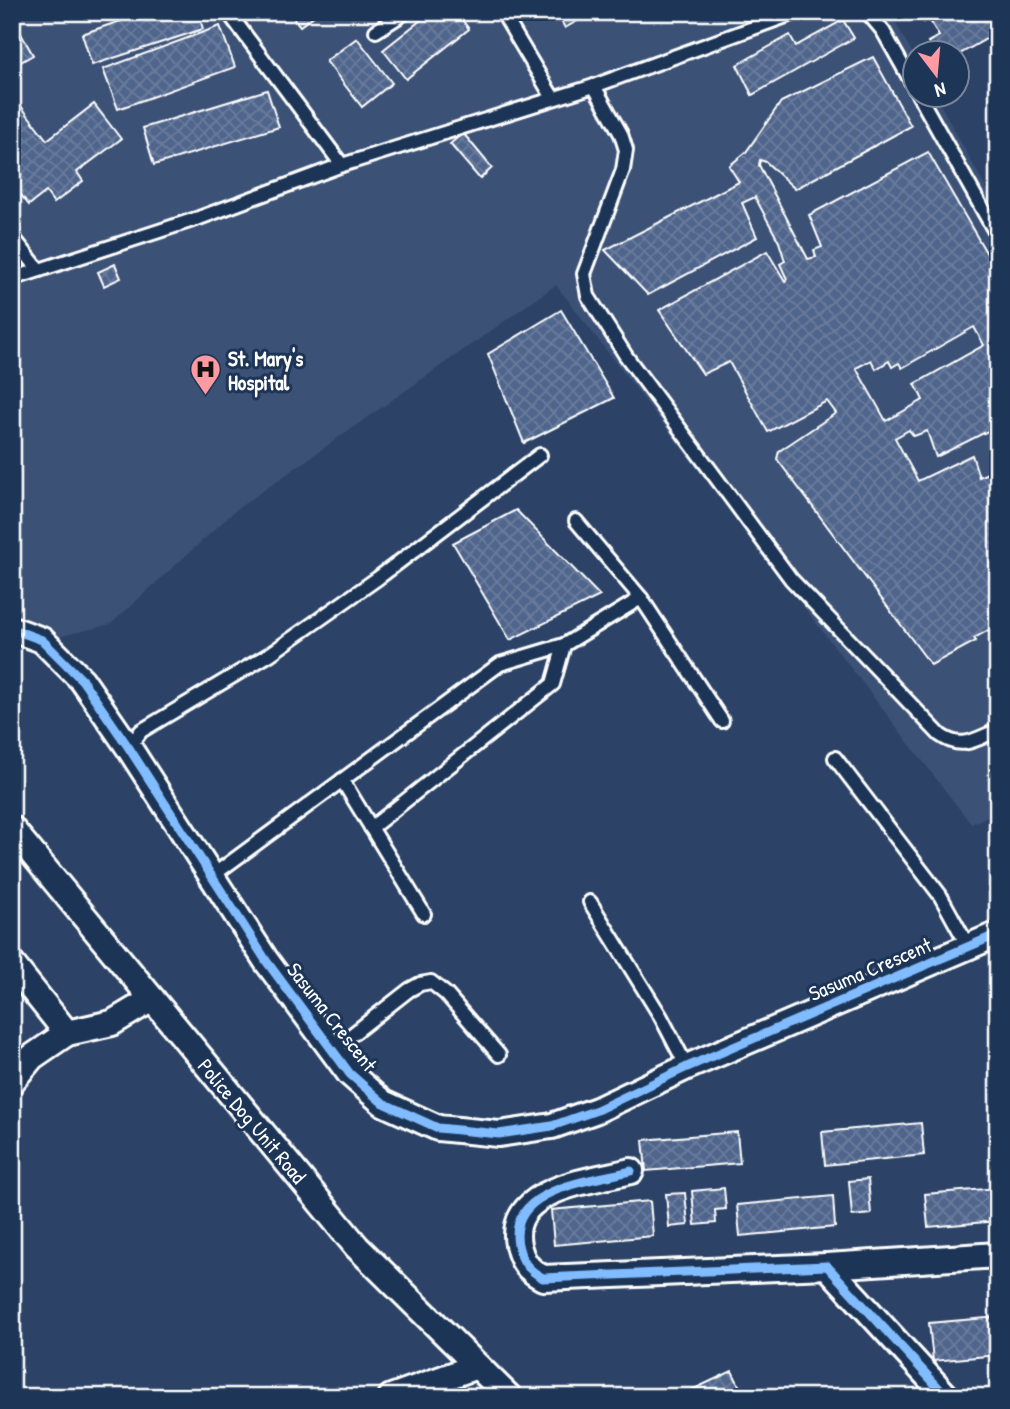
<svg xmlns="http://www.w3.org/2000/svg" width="1010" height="1409" font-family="'Patrick Hand',sans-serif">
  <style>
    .built { fill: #3b5175 }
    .building { fill: url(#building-cross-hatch); stroke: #fff; stroke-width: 2; fill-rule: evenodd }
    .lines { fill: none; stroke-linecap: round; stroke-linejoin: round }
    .lane-casing { stroke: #fff; stroke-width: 18 }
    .street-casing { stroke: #fff; stroke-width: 30 }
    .lane { stroke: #1d3557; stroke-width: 12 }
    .street { stroke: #1d3557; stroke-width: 24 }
    .cycleway-casing { stroke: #1d3557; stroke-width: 13 }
    .cycleway { stroke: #80bcff; stroke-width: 9 }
    .labels { text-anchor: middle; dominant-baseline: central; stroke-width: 6; stroke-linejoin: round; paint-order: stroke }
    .poi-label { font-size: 21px; font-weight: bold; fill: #fff; stroke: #1d3557; text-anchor: start }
    .street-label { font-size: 21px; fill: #fff; stroke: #1d3557 }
  </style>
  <defs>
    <pattern id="building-cross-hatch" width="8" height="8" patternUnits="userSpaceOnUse" patternTransform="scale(1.75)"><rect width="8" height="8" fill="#50658c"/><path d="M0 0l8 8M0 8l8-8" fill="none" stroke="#6a7c9d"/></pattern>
  </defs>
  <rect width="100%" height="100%" fill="#2c4367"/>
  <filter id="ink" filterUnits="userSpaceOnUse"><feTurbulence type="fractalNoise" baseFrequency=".0143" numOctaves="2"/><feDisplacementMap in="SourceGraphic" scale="14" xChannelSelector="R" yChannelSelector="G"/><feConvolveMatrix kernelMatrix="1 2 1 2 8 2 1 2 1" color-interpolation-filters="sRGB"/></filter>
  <g filter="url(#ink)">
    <!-- built -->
    <polygon class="built" points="12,12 890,12 915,58 916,94 935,95 998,210 998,811 971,824 556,285 237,509 111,624 58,637 12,619"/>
    <!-- building -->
    <g class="building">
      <polygon points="147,12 198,12 203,29 92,65 82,34"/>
      <polygon points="289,12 319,12 300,26"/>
      <polygon points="431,12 456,12 469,29 406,79 383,50"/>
      <polygon points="556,12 593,12 565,28"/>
      <polygon points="918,12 972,12 974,17 982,12 989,12 998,32 958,55 958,52 934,52 928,42 939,36 929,19 924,22"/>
      <polygon points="12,18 33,55 12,67"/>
      <polygon points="843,20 854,38 752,95 737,65 790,35 796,46"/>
      <polygon points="220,26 235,67 118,109 103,69"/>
      <polygon points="357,38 392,83 362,107 326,61"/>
      <path d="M873 57 911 126 795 189 766 162 760 160 759 165 808 259 816 257 814 250 822 247 809 215 928 152 998 273V316L993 319 998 329V426L936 457 927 431 914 436 909 430 895 438 918 481 972 455 979 477 998 468V625L974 638 976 641 931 665 777 459 779 451 836 413 827 401 768 432 729 362 703 374 659 310 767 251 785 281 787 279 780 264 785 261 779 242 755 197 742 203 757 237 648 295 605 250 739 182 729 166 746 152 781 102ZM974 327 984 345 915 384 923 400 886 421 856 368 871 360 876 369 889 361 892 367 899 363 902 368Z"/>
      <polygon points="267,90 279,127 154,165 143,128"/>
      <polygon points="14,97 47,140 94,104 121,139 77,172 83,181 54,203 46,192 29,205 12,184 12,163 17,160 12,154 12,99"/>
      <polygon points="463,133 492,168 480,179 450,144"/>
      <polygon points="115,264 121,278 104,286 98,272"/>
      <polygon points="561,310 614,398 524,443 488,354"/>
      <polygon points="516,510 600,596 510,640 453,543"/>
      <polygon points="921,1123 924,1155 825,1165 822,1132"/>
      <polygon points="737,1132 740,1163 646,1171 643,1140"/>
      <polygon points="868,1179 871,1214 852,1216 849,1181"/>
      <polygon points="724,1188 726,1209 715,1210 716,1223 695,1225 692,1191"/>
      <polygon points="998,1188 998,1221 928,1227 925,1194"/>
      <polygon points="685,1193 688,1225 669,1227 666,1194"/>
      <polygon points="833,1196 835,1227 740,1236 737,1205"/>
      <polygon points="650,1201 653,1236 554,1245 551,1210"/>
      <polygon points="998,1317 998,1355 933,1361 929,1323"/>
      <polygon points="732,1371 745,1397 677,1397"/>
      <polygon points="934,1390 935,1397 889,1397 889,1394"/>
    </g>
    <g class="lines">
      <defs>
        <g id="lane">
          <polyline points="228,12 342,165"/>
          <polyline points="502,12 553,98"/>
          <polyline points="867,12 883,31 916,90"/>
          <polyline points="376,31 406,12"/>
          <path d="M594 86 621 134 626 150 623 170 584 274 588 296 626 356 791 579 940 735C962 751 976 739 998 730"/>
          <polyline points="918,94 998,237"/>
          <polyline points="12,236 39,270"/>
          <polyline points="12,279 199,218 342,165 594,86 797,12"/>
          <polyline points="576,521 641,598 722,721"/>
          <polyline points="129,748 141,731 270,654 378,578 540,455"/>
          <polyline points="835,758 940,895 968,946"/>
          <polyline points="342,780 424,914"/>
          <polyline points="371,828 553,684 564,645 641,598"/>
          <polyline points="212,876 500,664 564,645"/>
          <polyline points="590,902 661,1017 687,1067"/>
          <polyline points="331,1051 409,990 420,984 431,982 446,994 499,1055"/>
        </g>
        <g id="street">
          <polyline points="12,629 42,640 82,680 129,748 267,962 350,1074 383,1103 438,1128 499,1134 552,1126 597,1110 687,1067 998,934"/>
          <polyline points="12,829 357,1247 509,1397"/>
          <polyline points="12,964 67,1033 112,1023 152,999"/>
          <polyline points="12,1081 32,1057 67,1033"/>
          <path d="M631 1171C591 1181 507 1188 518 1245 522 1262 528 1270 543 1278L827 1266 947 1397"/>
          <polyline points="827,1266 998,1255"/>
          <polyline points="391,1397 477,1366"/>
        </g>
      </defs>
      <!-- lane casing -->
      <use href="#lane" class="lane-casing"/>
      <!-- street casing -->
      <use href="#street" class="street-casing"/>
      <!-- lane -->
      <use href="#lane" class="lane"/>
      <!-- street -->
      <use href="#street" class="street"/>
      <defs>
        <g id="cycleway">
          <polyline points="12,629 42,640 82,680 129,748 267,962 350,1074 383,1103 438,1128 499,1134 552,1126 597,1110 687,1067 998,934"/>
          <path d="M631 1171C591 1181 507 1188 518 1245 522 1262 528 1270 543 1278L827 1266 947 1397"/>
        </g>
      </defs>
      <!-- cycleway casing -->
      <use href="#cycleway" class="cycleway-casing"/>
      <!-- cycleway -->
      <use href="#cycleway" class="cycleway"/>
    </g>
  </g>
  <!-- icons -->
  <defs>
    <symbol id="hospital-pin" viewBox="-11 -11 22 30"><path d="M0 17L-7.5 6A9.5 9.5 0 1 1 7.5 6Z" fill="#ff9aa2" stroke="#1d3557"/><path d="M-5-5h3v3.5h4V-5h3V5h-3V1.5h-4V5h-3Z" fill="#111"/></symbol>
  </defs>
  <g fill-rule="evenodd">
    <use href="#hospital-pin" x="188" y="352" width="35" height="47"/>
  </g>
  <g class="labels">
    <!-- poi labels -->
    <g class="poi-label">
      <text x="228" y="358">St. Mary's<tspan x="228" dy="24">Hospital</tspan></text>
    </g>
    <!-- street labels -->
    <g class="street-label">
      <text transform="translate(870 969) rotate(-23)">Sasuma Crescent</text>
      <text transform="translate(332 1017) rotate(52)">Sasuma Crescent</text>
      <text transform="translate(252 1121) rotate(50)">Police Dog Unit Road</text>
    </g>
  </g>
  <!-- margin -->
  <rect width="1010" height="1409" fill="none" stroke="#1d3557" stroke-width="42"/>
  <rect x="21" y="21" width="968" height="1367" fill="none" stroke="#fff" stroke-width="2.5" filter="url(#ink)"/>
  <!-- north arrow -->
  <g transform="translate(936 74) rotate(164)"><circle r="33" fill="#1d3557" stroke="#77869a" stroke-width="2"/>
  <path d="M0-5L12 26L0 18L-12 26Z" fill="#ff9aa2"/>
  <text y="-10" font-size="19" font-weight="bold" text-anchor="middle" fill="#ffffff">N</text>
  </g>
</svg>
